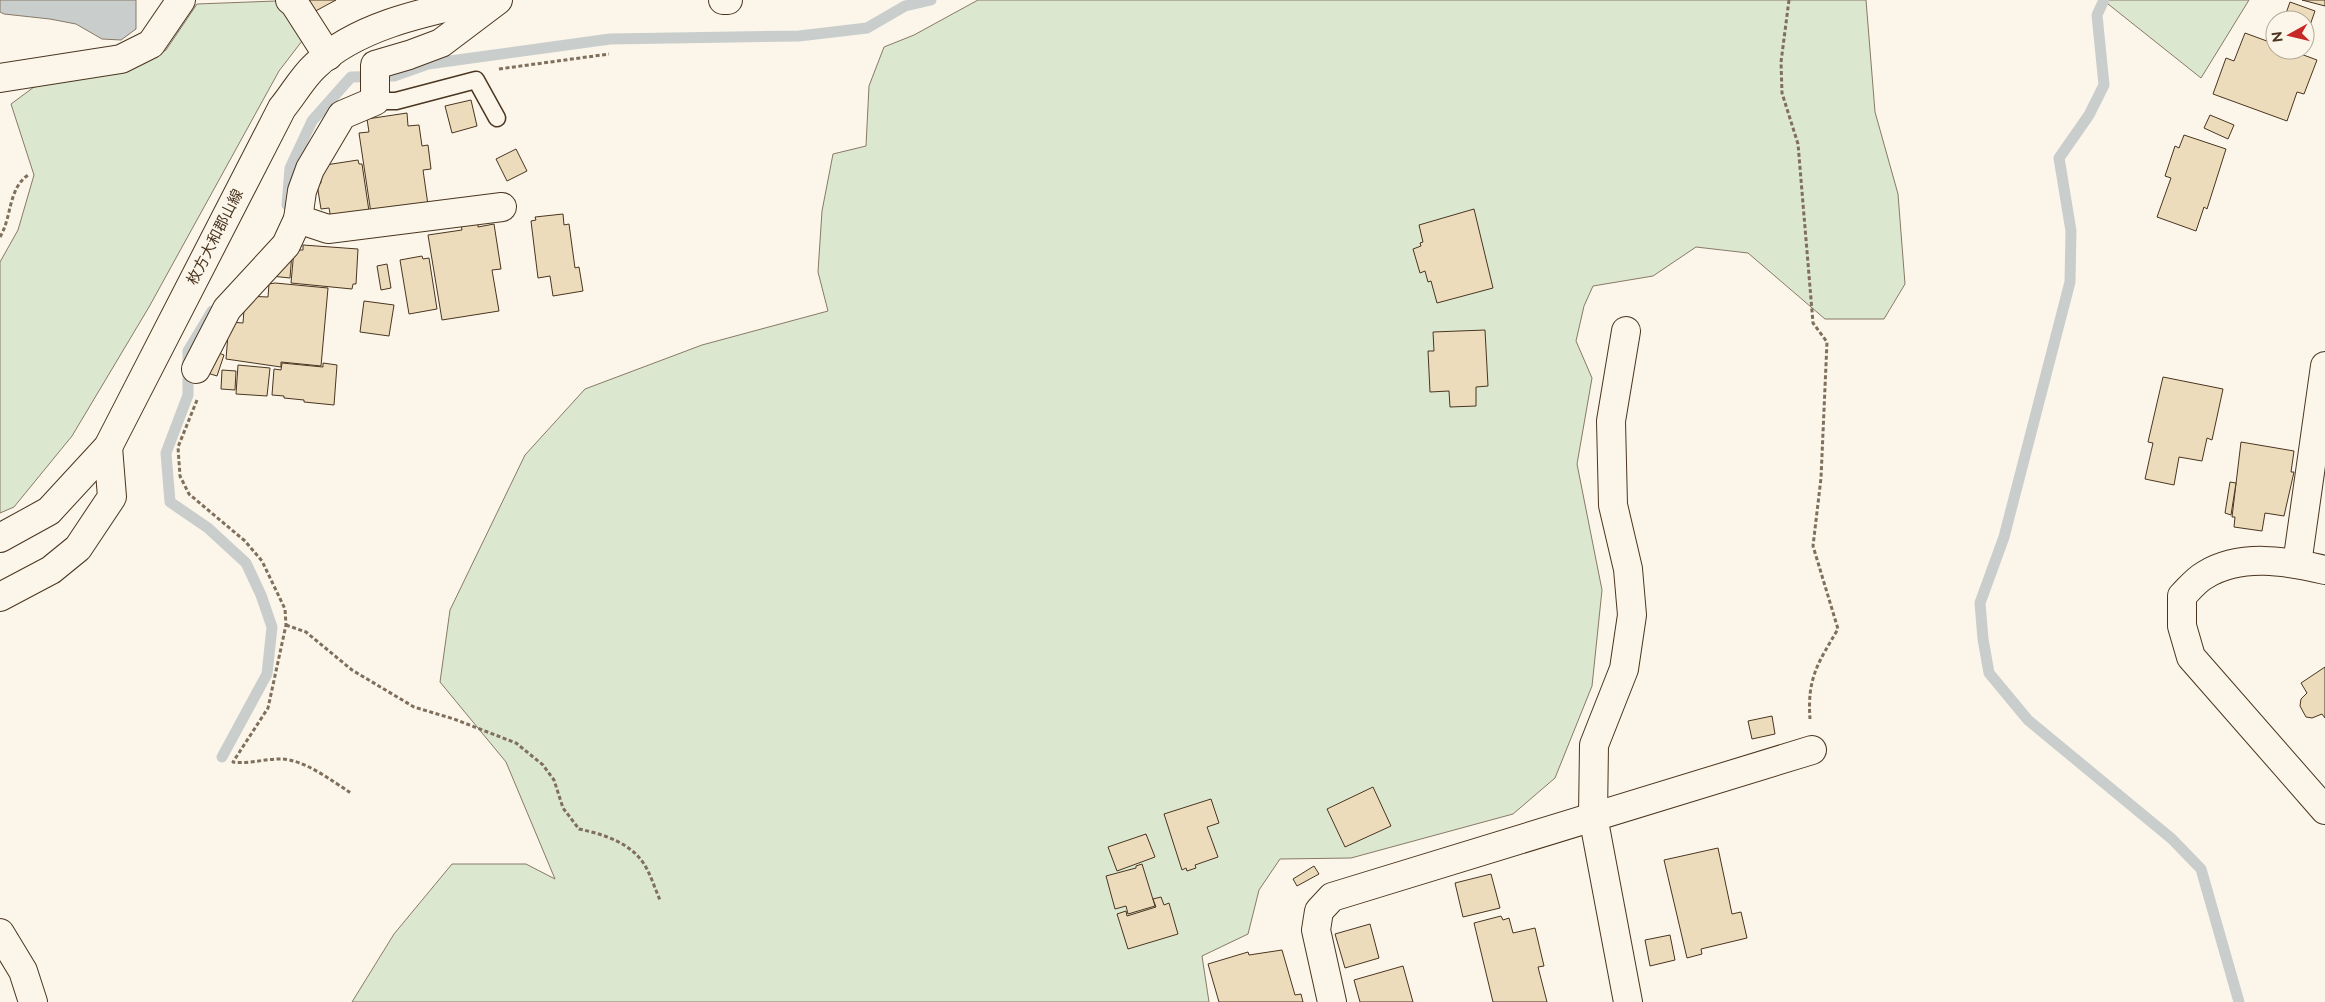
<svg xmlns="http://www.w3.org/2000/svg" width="2325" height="1002" font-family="Raleway,'Noto Sans JP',sans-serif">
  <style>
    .green { fill: #dce7d0; stroke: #887966 }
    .water { fill: #c9cecd; stroke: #887966 }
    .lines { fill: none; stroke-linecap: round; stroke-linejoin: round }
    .stream { stroke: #c9cecd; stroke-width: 11 }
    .building { fill: #ecdcbc; stroke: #4a3520 }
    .service-casing { stroke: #4a3520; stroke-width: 19 }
    .minor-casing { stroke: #4a3520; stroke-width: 30 }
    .primary-casing { stroke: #4a3520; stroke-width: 30 }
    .path { stroke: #7f6f5c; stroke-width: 3; stroke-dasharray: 4 2.5; stroke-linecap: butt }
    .service { stroke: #fbf6e9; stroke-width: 16 }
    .minor { stroke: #fbf6e9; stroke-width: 28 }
    .primary { stroke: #fbf6e9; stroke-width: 28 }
    .labels { text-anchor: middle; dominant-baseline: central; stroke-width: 4; stroke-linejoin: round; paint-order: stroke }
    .street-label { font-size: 15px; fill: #4a3520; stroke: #fbf6e9 }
  </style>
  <rect width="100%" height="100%" fill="#fbf6e9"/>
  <!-- green -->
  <g class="green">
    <polygon points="978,0 1866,0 1875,112 1898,194 1905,284 1884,319 1825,319 1748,253 1696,247 1653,276 1593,286 1584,306 1576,341 1592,378 1577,464 1602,590 1592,686 1555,778 1513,814 1351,858 1280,859 1259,890 1248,934 1202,956 1209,1002 352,1002 394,934 452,864 526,864 555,879 506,762 440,682 450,610 525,455 585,389 702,345 828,311 818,272 822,211 833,154 866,146 869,86 884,47 914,35"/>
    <polygon points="2103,0 2249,0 2201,78"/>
    <polygon points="276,1 302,41 279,71 149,307 72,436 14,507 0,513 0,262 18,230 34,175 11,104 34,87 142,64 166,50 197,4"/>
  </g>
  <!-- water -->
  <polygon class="water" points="0,0 136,0 136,29 121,40 102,39 76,24 50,19 4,14 0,12"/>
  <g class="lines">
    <!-- stream -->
    <g class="stream">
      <polyline points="2104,0 2097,15 2104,85 2089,115 2059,158 2071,231 2070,282 2004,537 1980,603 1983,639 1989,673 2028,720 2172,839 2201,869 2239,1002"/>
      <polyline points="287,205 290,168 312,121 351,77 394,76 428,64 610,39 799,36 867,28 905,6 931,0"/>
      <polyline points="212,311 188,351 188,395 166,453 170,502 208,528 246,563 261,595 272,627 267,674 222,757"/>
    </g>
  </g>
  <!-- building -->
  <g class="building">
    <polygon points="303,0 336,0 310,14"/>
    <polygon points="2302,0 2325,0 2325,6"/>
    <polygon points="2290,2 2315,11 2309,28 2305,27 2305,20 2284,19"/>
    <polygon points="2245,33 2275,44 2275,50 2290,50 2317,60 2304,94 2297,92 2287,121 2213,94 2226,58 2234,61"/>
    <polygon points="471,100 477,126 452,133 445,106"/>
    <polygon points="407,113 408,126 419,125 422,146 428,145 431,169 423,170 429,212 372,220 359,133 369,132 367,119"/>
    <polygon points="2210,115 2234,125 2228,139 2204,128"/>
    <polygon points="2184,135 2226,149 2207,209 2204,207 2196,231 2157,217 2171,178 2165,176 2175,146 2179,148"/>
    <polygon points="516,149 527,171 507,181 496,159"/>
    <polygon points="358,160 359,164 362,164 370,218 332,224 329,208 321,209 317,184 321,183 319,166"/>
    <polygon points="1474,209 1493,288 1437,303 1431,281 1428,282 1425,271 1420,273 1413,249 1421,246 1420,243 1423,242 1419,225"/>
    <polygon points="563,214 564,225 569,224 575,268 579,267 583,291 553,296 550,276 538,278 531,221 536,220 535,217"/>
    <polygon points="478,222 478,227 494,224 501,269 492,270 499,311 442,320 428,235 462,230 461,224"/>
    <polygon points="303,245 358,249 356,284 353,284 352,289 291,283 294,250 303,250"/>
    <polygon points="292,252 290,278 271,276"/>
    <polygon points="422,256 423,259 429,258 437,309 409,314 400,260"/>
    <polygon points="387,264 391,288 381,290 377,266"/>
    <polygon points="275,283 328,288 321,366 281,362 281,367 226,359 229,322 243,323 245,296 268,297 269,284"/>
    <polygon points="364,301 394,305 389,336 360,332"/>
    <polygon points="1485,330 1488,386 1476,387 1476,406 1450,407 1449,391 1430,392 1428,351 1434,351 1433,332"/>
    <polygon points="211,350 224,355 217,376 204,372"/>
    <polygon points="282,363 323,367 323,363 337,365 334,405 304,402 304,400 284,398 284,396 272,395 274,369 281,370"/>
    <polygon points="238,365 270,368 267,396 236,394"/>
    <polygon points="222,370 236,371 235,390 221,389"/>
    <polygon points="2163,377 2223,389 2212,440 2207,438 2202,461 2179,457 2174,485 2145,479 2153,443 2148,442"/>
    <polygon points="2241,442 2294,451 2291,472 2294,472 2284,516 2265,513 2262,531 2234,527 2235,517 2232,517"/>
    <polygon points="2230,482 2236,483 2231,515 2225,513"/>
    <polygon points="2325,667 2325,718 2322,714 2312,718 2306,717 2300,706 2301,699 2307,693 2301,683"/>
    <polygon points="1772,716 1775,734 1752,739 1748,721"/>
    <polygon points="1373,787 1391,826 1345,847 1327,809"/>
    <polygon points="1211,799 1219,823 1207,827 1218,857 1195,865 1196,868 1187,871 1186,868 1182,870 1164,814"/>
    <polygon points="1146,834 1155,857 1117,871 1108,847"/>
    <polygon points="1718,848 1732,914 1741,912 1747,938 1701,949 1702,954 1687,958 1664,860"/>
    <polygon points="1142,864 1155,906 1128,914 1126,906 1115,909 1106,876 1136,868 1136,866"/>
    <polygon points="1314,866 1319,874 1297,886 1293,879"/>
    <polygon points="1491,874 1500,908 1463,917 1455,883"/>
    <polygon points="1161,897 1164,905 1169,903 1178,934 1128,949 1117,914 1126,911 1127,916 1156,907 1153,899"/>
    <polygon points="1501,916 1503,920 1509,918 1513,933 1535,928 1544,966 1538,967 1547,1002 1493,1002 1474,923"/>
    <polygon points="1370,924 1379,958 1345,968 1335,934"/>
    <polygon points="1670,935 1675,960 1650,966 1645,940"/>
    <polygon points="1282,950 1295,995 1301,994 1303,1002 1219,1002 1208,964 1248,952 1249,955"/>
    <polygon points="1403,966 1413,1002 1360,1002 1354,980"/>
  </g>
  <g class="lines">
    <defs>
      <polyline id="service" points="375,101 396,101 476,80 497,118"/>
      <g id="minor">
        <polyline points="290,0 294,3 328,56"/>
        <polyline points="0,78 121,59 151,44 181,0"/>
        <polyline points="298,219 328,229 502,207"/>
        <polyline points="1626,331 1611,421 1613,505 1628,569 1632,615 1624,669 1594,745 1593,816 1628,1002"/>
        <polyline points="196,369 227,309 286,245 298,219 302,191 310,169 342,115 375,101 375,65 409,55 441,43 498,0"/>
        <polyline points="2297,564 2325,366"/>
        <path d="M2325 570C2286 561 2241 553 2205 575 2196 580 2189 589 2182 596V626L2191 657 2325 810"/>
        <polyline points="0,597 51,570 78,548 112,497 108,447"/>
        <polyline points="0,933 23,971 33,1002"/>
        <polyline points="1332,1002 1316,930 1319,911 1332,897 1812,750"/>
      </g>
      <g id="primary">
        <polyline points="723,0 728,0"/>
        <path d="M0 538 49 511 108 447 282 108C293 95 302 78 315 66 356 26 425 12 480 0"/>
      </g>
    </defs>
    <!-- service casing -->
    <use href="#service" class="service-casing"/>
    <!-- minor casing -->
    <use href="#minor" class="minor-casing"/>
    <!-- primary casing -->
    <use href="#primary" class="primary-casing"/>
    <!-- path -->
    <g class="path">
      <path d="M1789 0 1781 62 1782 93 1798 144 1813 323 1827 342 1821 478 1813 546 1838 629C1818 663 1807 678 1810 719"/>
      <polyline points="499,69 609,54"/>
      <path d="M0 237C12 217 8 189 28 175"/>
      <path d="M197 400 178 447 180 476 189 494 245 541 262 561 285 609 286 625 268 708 233 762C249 764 264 759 280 759 304 759 332 781 351 793"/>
      <path d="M286 625 306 632 352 670 414 707 454 719 516 743 543 765 554 780 563 808 579 829C602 834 630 842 644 864 651 875 655 889 660 900"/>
    </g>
    <!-- service -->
    <use href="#service" class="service"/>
    <!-- minor -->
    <use href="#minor" class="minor"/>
    <!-- primary -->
    <use href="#primary" class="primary"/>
  </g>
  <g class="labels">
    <!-- street labels -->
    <g class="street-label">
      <text transform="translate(215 237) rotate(-63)">枚方大和郡山線</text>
    </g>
  </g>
  <!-- north arrow -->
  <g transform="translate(2290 35) rotate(262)"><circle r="24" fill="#fbf6e9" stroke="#b4a999"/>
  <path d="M0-4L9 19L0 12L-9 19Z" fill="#c62828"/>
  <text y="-8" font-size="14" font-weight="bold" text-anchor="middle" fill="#4a3520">N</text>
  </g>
</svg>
